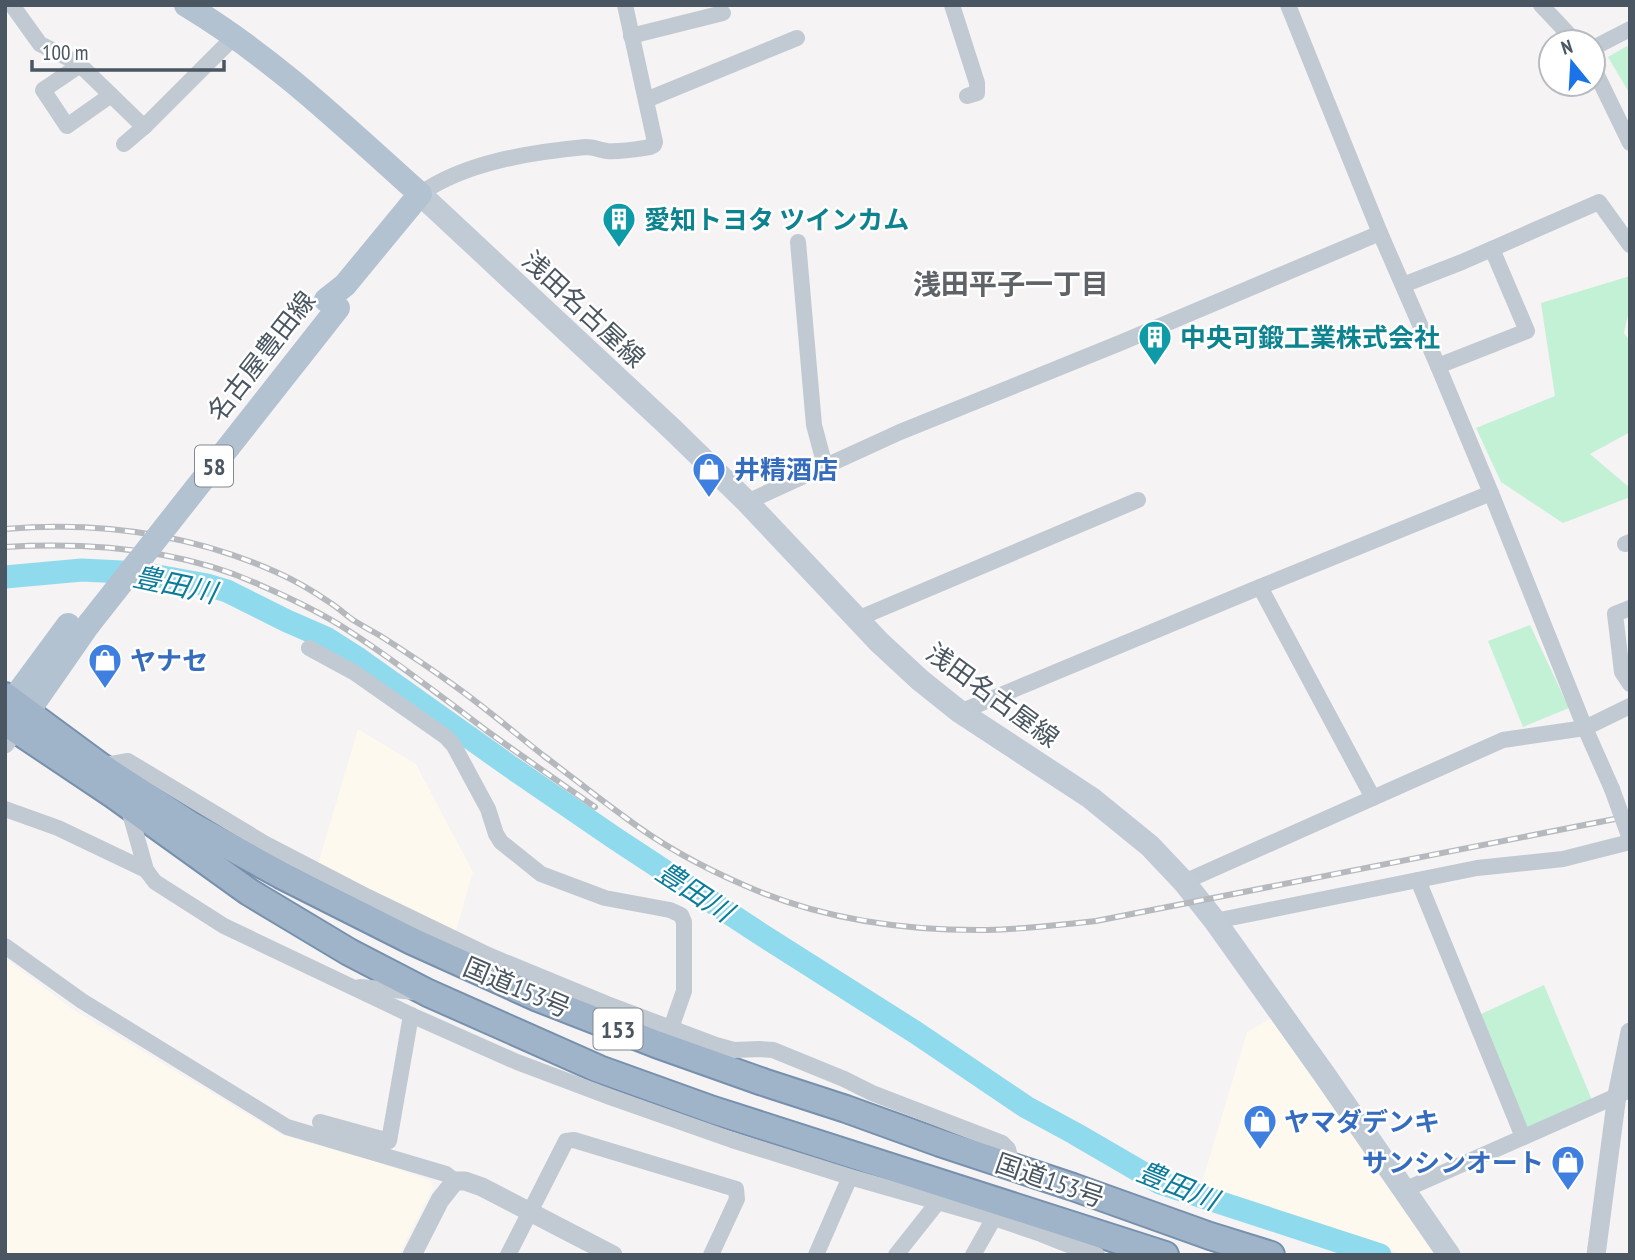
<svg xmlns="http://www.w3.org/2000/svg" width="1635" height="1260" font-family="'PT Sans Narrow','Noto Sans JP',sans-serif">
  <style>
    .commercial { fill: #fdf9ef }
    .green { fill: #c3f1d5 }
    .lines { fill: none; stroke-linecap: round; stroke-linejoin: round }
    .river { stroke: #90daee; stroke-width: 23 }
    .trunk-casing { stroke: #7690ad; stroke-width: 30 }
    .minor { stroke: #c1cad2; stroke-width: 16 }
    .tertiary { stroke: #c1cad2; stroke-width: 19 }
    .secondary { stroke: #c1cbd6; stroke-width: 23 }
    .primary { stroke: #b3c2d1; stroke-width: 24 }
    .trunk { stroke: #9fb4c9; stroke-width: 26 }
    .rail-casing { stroke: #b5b8bd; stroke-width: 6 }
    .rail { stroke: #fff; stroke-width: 3.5; stroke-dasharray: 10; stroke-linecap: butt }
    .minor-bridge { stroke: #c1cad2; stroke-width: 16 }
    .primary-bridge { stroke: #b3c2d1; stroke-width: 24 }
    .labels { text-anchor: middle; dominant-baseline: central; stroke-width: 5; stroke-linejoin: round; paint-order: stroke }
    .shield { fill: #fff; stroke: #808990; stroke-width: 2 }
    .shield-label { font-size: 24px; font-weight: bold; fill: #4a5661 }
    .culture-label { font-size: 26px; font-weight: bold; fill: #0d838f; stroke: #fff; text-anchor: start }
    .street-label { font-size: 26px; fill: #4a5661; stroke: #fff }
    .shop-label { font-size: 26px; font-weight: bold; fill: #366cbe; stroke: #fff; text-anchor: start }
    .neighbourhood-label { font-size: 28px; font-weight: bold; fill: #5f6368; stroke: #fff }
    .water-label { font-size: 28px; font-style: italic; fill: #0c7c9b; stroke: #fff }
  </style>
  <rect width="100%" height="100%" fill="#f5f3f3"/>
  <!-- commercial -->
  <g class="commercial">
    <polygon points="358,729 416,764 473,872 456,931 318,864"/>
    <polygon points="5,958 72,1009 282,1135 381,1163 431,1181 433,1188 399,1255 5,1255"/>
    <polygon points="1274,1017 1439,1255 1405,1255 1201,1186 1247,1032"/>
  </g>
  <!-- green -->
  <g class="green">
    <polygon points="1627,46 1630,52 1630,94 1608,57"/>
    <polygon points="1630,276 1630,305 1624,333 1630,341 1630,432 1590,454 1630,488 1630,497 1563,523 1501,482 1476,428 1555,396 1541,303"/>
    <polygon points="1530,625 1569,708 1523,727 1488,641"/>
    <polygon points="1544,985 1592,1100 1530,1127 1524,1126 1479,1015"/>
  </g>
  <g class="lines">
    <!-- river -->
    <polyline class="river" points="5,577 82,570 141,573 207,585 227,591 287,621 326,638 359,659 508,765 616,839 759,933 915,1032 1026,1107 1074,1133 1160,1183 1380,1255"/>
    <defs>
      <g id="trunk">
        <polyline points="5,696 100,766 189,824 281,875 412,941 538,998 656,1044 763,1082 846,1109 940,1143 1073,1187 1210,1236 1271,1255"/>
        <polyline points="5,722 114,795 249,892 349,952 428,993 599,1069 713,1110 1165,1255"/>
      </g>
    </defs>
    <!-- trunk casing -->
    <use href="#trunk" class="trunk-casing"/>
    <!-- minor -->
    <g class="minor">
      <polyline points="12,5 40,44 78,63 144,127 124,144"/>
      <polyline points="952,5 977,83 977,93 967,96"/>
      <polyline points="1288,5 1380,233 1438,366 1491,493 1585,728 1612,789"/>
      <polyline points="1541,5 1576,42"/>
      <polyline points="631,36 723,13"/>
      <polyline points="1593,48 1630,29"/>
      <polyline points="80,65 43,90 67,126 111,95"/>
      <polyline points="1593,67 1630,143"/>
      <polyline points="646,100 797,38"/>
      <polyline points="144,127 234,37"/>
      <path d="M420 194C465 162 532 152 586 147 593 147 600 150 607 151 621 152 637 149 650 147L654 145 655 142 625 5"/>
      <polyline points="798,242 814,425 825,466"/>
      <polyline points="1403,285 1462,262 1599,202 1630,245"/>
      <polyline points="1438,366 1527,331 1492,249"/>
      <polyline points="747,502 900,432 1120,343 1380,233"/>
      <polyline points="1625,544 1630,542"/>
      <polyline points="1260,587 1373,798"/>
      <polyline points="1630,608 1615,614 1622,672 1630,684"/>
      <polyline points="857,619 1138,500"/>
      <polyline points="309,648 355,673 446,737 454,746 488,809 496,834 501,842 541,874 605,898 670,910 681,915 684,922 684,991 671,1028"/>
      <polyline points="960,712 1260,587 1491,493"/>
      <polyline points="100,766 128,761 264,843 368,897 488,955 607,1004 716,1045 734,1050 760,1049 773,1050 844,1079 872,1093 1002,1143 1008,1149 1013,1168"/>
      <polyline points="128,806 146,870 155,882 224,926 411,1015 517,1062 610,1097 732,1140 850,1177 994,1218 1041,1234 1066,1244 1097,1255"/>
      <polyline points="5,809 58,828 146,870"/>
      <polyline points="1418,880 1523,1137"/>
      <polyline points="1184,882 1503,740 1585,728 1630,706"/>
      <polyline points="1215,921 1477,868 1563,859 1630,842"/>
      <polyline points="5,946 82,1001 287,1127 446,1174 455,1181"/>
      <polyline points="360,987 415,992"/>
      <polyline points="320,1122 389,1141 411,1015"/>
      <polyline points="1404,1190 1630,1090"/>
      <polyline points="508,1255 566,1141 574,1140 736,1189 737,1199 711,1255"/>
      <polyline points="816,1255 850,1177"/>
      <polyline points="896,1255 938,1202"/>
      <polyline points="973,1255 994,1218"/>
    </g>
    <!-- tertiary -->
    <g class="tertiary">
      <polyline points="5,744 16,729"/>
      <polyline points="412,1255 440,1200 455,1181 465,1181 482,1187 613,1255"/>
      <polyline points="1596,1255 1617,1095 1630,1032"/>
    </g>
    <!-- secondary -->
    <polyline class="secondary" points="420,194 671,428 747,502 879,642 920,680 960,712 1091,798 1150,846 1184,882 1215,921 1324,1074 1449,1255"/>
    <!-- primary -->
    <g class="primary">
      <path d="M186 5C274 58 344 126 420 194L345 285 326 300"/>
      <polyline points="12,701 68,625"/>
      <polyline points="16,729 89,624"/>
    </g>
    <!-- trunk -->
    <use href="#trunk" class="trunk"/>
    <defs>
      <g id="rail">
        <path d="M5 529C98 521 191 534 276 572 294 580 313 591 329 602 337 607 345 614 353 620 361 625 370 630 379 635 406 652 433 670 459 689 488 710 516 734 544 756 572 777 598 798 626 818 663 846 704 868 746 886 821 919 907 931 988 930 1024 929 1060 925 1096 921L1630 816"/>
        <path d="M5 547C91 542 181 549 260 585 290 598 322 613 349 631 397 662 442 697 487 731 523 757 559 782 595 807"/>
      </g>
    </defs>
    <!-- rail casing -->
    <use href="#rail" class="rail-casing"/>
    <!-- rail -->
    <use href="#rail" class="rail"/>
    <!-- minor-bridge -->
    <polyline class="minor-bridge" points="1612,789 1629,836"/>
    <!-- primary-bridge -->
    <polyline class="primary-bridge" points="89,624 338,308"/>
  </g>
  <!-- icons -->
  <defs>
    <symbol id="building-pin" viewBox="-11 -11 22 30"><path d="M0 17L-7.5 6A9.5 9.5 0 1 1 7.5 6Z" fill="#0f9aa8" stroke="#fff"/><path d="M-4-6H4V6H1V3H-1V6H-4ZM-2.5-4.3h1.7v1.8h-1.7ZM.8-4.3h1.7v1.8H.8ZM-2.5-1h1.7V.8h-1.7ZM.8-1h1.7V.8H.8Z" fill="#fff"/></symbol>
    <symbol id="shop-pin" viewBox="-11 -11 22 30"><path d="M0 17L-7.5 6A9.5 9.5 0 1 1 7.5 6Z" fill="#3f7fe0" stroke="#fff"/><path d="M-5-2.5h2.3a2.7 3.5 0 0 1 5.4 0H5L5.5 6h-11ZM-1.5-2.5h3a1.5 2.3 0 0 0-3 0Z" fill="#fff"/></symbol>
  </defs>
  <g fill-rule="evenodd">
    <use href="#building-pin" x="600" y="200" width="38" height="52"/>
    <use href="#building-pin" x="1136" y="318" width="38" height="52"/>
    <use href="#shop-pin" x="690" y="450" width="38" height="52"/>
    <use href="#shop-pin" x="86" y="641" width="38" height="52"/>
    <use href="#shop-pin" x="1241" y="1102" width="38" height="52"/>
    <use href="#shop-pin" x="1549" y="1143" width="38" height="52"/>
  </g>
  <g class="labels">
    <!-- shield labels -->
    <g class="shield">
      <rect x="195" y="445.5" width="38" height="41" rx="5"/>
      <rect x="593.5" y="1008.5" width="49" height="41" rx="5"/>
    </g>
    <g class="shield-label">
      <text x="214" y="466">58</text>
      <text x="618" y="1029">153</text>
    </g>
    <!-- culture labels -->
    <g class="culture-label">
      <text x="644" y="219">愛知トヨタ ツインカム</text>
      <text x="1180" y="337">中央可鍛工業株式会社</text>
    </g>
    <!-- street labels -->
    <g class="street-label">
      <text transform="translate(584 309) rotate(43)">浅田名古屋線</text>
      <text transform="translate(261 356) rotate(-52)">名古屋豊田線</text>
      <text transform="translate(993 695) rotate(36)">浅田名古屋線</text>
      <text transform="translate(517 987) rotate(23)">国道153号</text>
      <text transform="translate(1050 1180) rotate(19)">国道153号</text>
    </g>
    <!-- shop labels -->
    <g class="shop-label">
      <text x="734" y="469">井精酒店</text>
      <text x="130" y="660">ヤナセ</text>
      <text x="1284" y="1121">ヤマダデンキ</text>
      <text x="1544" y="1162" text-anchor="end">サンシンオート</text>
    </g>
    <!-- neighbourhood labels -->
    <g class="neighbourhood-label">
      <text x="1011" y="283">浅田平子一丁目</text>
    </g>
    <!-- water labels -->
    <g class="water-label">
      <text transform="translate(175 584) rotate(12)">豊田川</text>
      <text transform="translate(695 891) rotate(33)">豊田川</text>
      <text transform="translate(1178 1185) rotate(22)">豊田川</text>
    </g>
  </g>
  <!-- border -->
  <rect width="1635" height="1260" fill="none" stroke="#4a5661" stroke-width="14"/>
  <!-- north arrow -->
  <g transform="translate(1572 63) rotate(342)"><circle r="33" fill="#ffffff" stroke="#b7bbc0" stroke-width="2"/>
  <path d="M0-5L12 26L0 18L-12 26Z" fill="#1a73e8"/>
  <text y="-10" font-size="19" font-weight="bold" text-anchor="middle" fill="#4a5661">N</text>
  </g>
  <!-- scale -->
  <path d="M32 60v10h192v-10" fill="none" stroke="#4a5661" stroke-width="3.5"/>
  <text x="42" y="60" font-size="21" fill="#4a5661" stroke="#ffffff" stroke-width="5" paint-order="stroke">100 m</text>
</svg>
